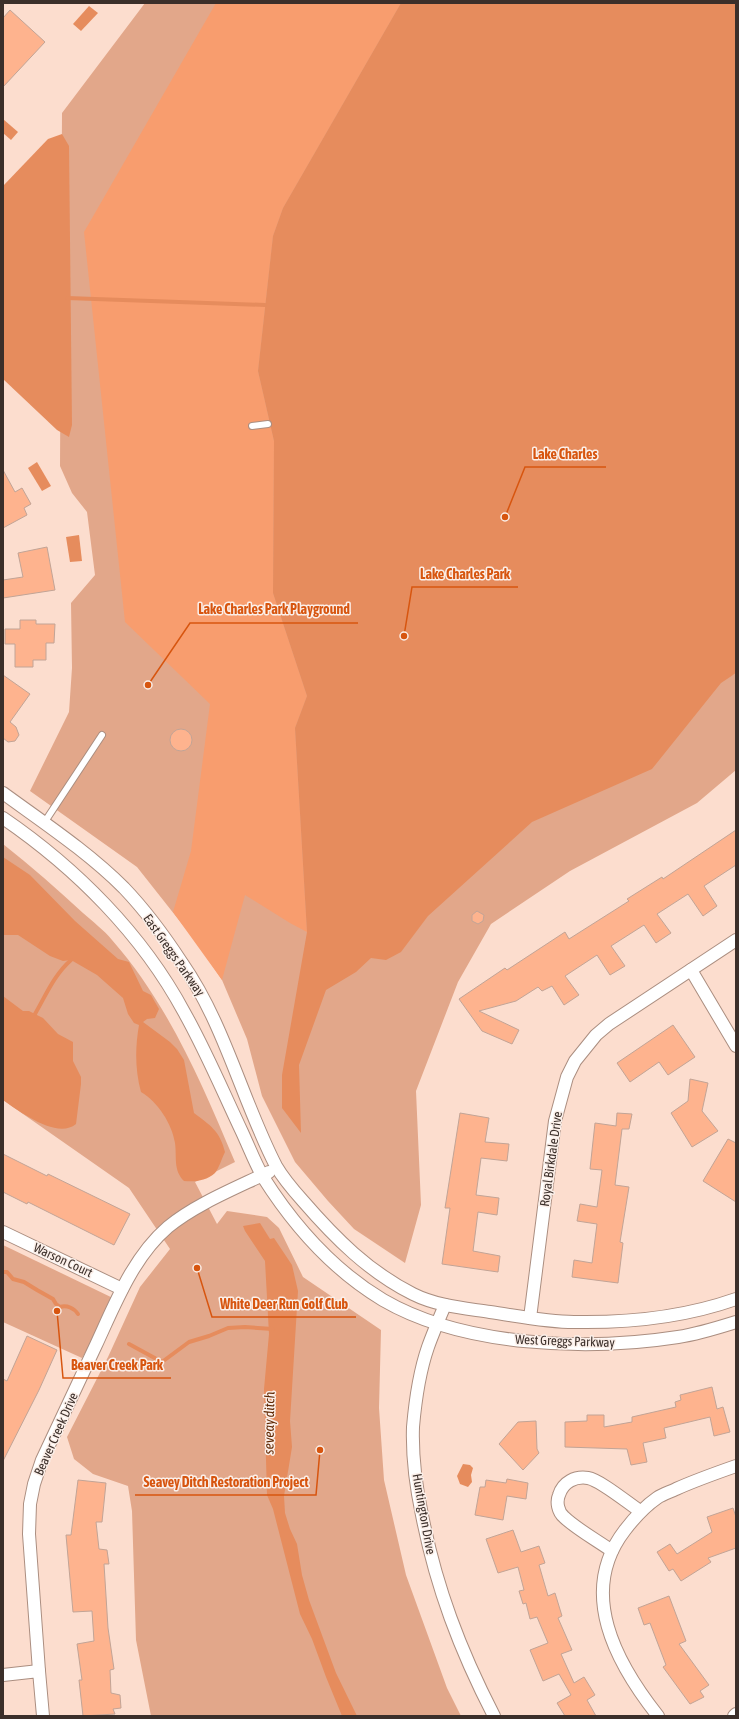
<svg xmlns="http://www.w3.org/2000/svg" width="739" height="1719" font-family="'Asap Condensed',sans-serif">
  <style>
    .green { fill: #e2a78a }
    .forest { fill: #f89d6e }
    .water { fill: #e68c5d }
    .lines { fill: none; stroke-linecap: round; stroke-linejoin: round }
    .stream { stroke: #e68c5d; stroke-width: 4 }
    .building { fill: #feb38e; stroke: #c2a496 }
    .lane-casing { stroke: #ab8e80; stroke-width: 8 }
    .street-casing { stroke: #ab8e80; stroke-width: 14 }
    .lane { stroke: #fff; stroke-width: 6 }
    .street { stroke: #fff; stroke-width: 12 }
    .labels { text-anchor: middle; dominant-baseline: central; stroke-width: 3; stroke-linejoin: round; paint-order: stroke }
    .street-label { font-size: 13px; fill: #3b2f2a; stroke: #fbefe9 }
    .water-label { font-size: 14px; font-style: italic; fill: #612904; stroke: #fbefe9 }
    .leader { fill: none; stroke: #d7550f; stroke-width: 1.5 }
    .callout-dot { fill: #d7550f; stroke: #fbefe9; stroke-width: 1.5 }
    .callout-label { font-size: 14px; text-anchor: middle; font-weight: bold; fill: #d7550f; stroke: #fbefe9; stroke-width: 3; stroke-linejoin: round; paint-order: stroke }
  </style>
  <rect width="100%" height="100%" fill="#fcddce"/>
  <!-- green -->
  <g class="green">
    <polygon points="145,3 736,3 736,671 733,675 736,673 736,770 697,803 570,871 491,924 458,982 416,1091 421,1205 405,1263 354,1229 328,1201 295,1162 262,1096 247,1039 222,980 197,943 137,867 30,791 69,712 72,668 71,603 95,575 87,512 72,493 60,466 62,113"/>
    <path d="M3 844C31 866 57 889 83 913 93 922 104 930 112 940 169 1005 202 1084 235 1162L195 1182 217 1224 227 1211 267 1217 279 1228 303 1277 381 1330 379 1408 384 1480 406 1575 447 1688 461 1716H151L136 1640 132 1511 128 1486 93 1474 74 1459 67 1437 108 1357 140 1287 170 1249 129 1188 3 1100Z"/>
    <polygon points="3,1245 117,1300 82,1358 3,1322"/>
  </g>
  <!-- forest -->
  <polygon class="forest" points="216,3 401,3 283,208 273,236 258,371 274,441 273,593 307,696 295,728 307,932 290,923 245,895 222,980 173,912 191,851 210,704 125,622 84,232"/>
  <!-- water -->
  <g class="water">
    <polygon points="401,3 736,3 736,673 721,683 652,769 532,822 428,916 401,952 386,960 371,958 356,972 326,990 299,1065 301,1133 282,1108 282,1075 307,932 295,728 307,696 273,593 274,441 258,371 273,236 283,208"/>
    <polygon points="89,6 98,13 81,31 73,24"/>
    <polygon points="3,119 18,132 11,140 3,133"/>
    <polygon points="62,134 69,146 72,425 69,437 57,430 3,379 3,186 48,139"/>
    <polygon points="37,462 51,486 42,491 28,468"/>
    <polygon points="79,535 82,561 70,562 66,537"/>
    <path d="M3 857 30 875 75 921 118 959 129 962 143 991 151 995 159 1009 155 1018 147 1019 143 1022 170 1042 177 1049 184 1060 194 1113C210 1125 220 1131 225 1152 222 1158 219 1168 215 1173 206 1181 195 1182 184 1181 173 1170 177 1157 175 1143 172 1124 158 1102 141 1092 135 1070 135 1048 139 1025L134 1023 128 1014 123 998 97 975 71 960 63 961 50 956 18 935H3Z"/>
    <path d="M3 996 23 1011H29L43 1018 58 1034 73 1042V1061L81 1077V1084L76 1124C57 1140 19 1111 3 1100Z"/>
    <polygon points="260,1223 270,1239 274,1238 292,1265 298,1291 290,1421 292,1447 284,1496 285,1513 290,1529 297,1544 302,1575 309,1600 336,1673 357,1716 342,1716 326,1677 312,1639 300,1614 273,1509 267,1495 264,1389 269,1334 265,1261 245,1231 243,1226"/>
    <polygon points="463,1464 470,1465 473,1468 471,1475 472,1482 468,1487 460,1484 457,1476"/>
  </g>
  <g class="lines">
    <!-- stream -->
    <g class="stream">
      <polyline points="67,298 265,305"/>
      <path d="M35 1014C46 995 54 975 71 960"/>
      <path d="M3 1272H7L13 1279 24 1282 37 1290 53 1299 56 1304 60 1307C67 1305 74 1308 78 1314"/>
      <polyline points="129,1344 162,1362 189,1342 209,1336 228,1328 245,1327 273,1329"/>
    </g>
  </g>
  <!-- building -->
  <g class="building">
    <polygon points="10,10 45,42 3,87 3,18"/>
    <polygon points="3,470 15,492 22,488 31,504 24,508 27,515 3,528"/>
    <polygon points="47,547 55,590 3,598 3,580 23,577 18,553"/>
    <polygon points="20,620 36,620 36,624 55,624 54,643 46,643 46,660 33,660 33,667 15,667 15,644 5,644 5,629 20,629"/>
    <polygon points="3,675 30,694 10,722 16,727 19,735 15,741 8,742 3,738"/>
    <circle cx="181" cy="740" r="11"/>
    <polygon points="736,830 736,865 704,886 717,906 703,916 688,894 657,914 671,933 656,943 644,925 611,946 625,966 610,975 597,955 565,976 579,995 564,1005 552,986 542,991 538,987 516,1001 479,1011 519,1030 512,1044 482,1031 459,999 505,968 507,970 565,932 569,939 629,901 627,899 662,877 663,879"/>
    <polygon points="477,911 484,915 483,921 478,924 472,921 472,915"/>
    <polygon points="673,1025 695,1057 668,1075 659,1062 630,1082 617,1063"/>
    <polygon points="690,1079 708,1083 702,1111 718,1131 692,1147 671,1113 688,1101"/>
    <polygon points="460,1113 489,1118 485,1142 509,1144 507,1161 481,1158 476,1195 499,1198 497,1215 478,1212 473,1251 500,1256 498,1272 442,1264 450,1208 445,1208"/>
    <polygon points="617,1113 632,1114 629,1129 622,1129 615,1185 629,1187 620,1242 623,1243 618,1283 572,1277 574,1260 592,1263 597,1224 577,1221 580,1204 597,1207 602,1170 590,1169 595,1123 616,1126"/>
    <polygon points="728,1139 736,1143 736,1202 703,1181"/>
    <polygon points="3,1154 47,1176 48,1174 130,1214 114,1245 28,1202 27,1204 3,1192"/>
    <polygon points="27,1336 57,1350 39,1390 3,1461 3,1379 7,1381"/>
    <polygon points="712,1387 717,1409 723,1407 730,1432 714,1436 710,1417 664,1428 666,1438 643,1443 647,1462 631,1465 627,1449 565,1447 565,1422 587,1421 587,1415 604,1415 604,1427 632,1422 632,1417 676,1407 675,1402 681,1400 680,1395"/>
    <polygon points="536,1421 537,1449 539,1453 523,1470 499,1444 518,1422"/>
    <polygon points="507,1479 528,1483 526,1499 507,1496 503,1520 475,1515 480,1487 485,1487 486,1480 506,1483"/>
    <polygon points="78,1480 106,1483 102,1522 96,1522 99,1549 107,1550 109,1564 104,1564 108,1628 114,1669 110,1670 111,1693 120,1695 121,1708 113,1709 115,1714 83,1716 79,1680 82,1680 77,1644 94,1641 92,1611 73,1612 66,1535 71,1535"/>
    <polygon points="733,1508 736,1517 736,1548 708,1558 711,1562 681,1581 673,1569 669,1571 657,1552 670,1544 677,1554 712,1532 707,1517"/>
    <polygon points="513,1530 521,1552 539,1546 545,1563 539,1565 548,1596 555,1593 562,1616 558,1618 572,1650 561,1654 574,1683 584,1677 595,1695 587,1700 596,1716 565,1716 557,1703 571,1695 559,1674 543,1681 530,1650 548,1643 537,1617 530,1619 526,1603 523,1604 519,1591 524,1590 518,1567 498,1573 486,1539"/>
    <polygon points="669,1596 686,1641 679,1644 709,1685 700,1691 704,1697 690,1704 663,1667 666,1665 650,1623 644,1625 638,1608"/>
  </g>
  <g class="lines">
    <defs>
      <g id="lane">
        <polyline points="252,426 268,424"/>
        <polyline points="44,823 102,735"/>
      </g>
      <g id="street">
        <path d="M3 793C44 823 88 852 124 888 146 911 165 937 182 963 225 1025 242 1100 276 1166 283 1178 294 1191 303 1201 335 1238 369 1272 413 1294 437 1306 464 1308 490 1312 518 1316 546 1322 574 1322 628 1323 685 1317 736 1299"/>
        <path d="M3 818C76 868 142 934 184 1012 206 1051 223 1092 242 1132 249 1147 255 1163 263 1177 294 1226 333 1270 383 1300 464 1347 588 1351 678 1337 698 1334 717 1328 736 1322"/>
        <polyline points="691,970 736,1046"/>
        <polyline points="3,1232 122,1289"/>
        <path d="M445 1305C439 1319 433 1333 428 1347 420 1370 415 1404 413 1427 412 1456 416 1487 422 1515 436 1587 460 1650 494 1716"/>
        <polyline points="530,1318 555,1121 567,1077 575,1061 596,1035 609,1024 736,940"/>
        <path d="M612 1551C598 1541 575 1528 564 1517 558 1512 556 1502 559 1495 563 1482 575 1476 588 1478 600 1480 628 1503 640 1511"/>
        <path d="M39 1671 29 1534 30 1504 34 1484 42 1460C60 1422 78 1383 96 1345 115 1304 133 1257 168 1227 196 1204 236 1188 269 1172"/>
        <polyline points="3,1675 39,1671 43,1716"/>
        <path d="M658 1716C616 1663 577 1592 625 1530 635 1517 644 1507 657 1498 663 1494 670 1492 676 1489 696 1480 716 1473 736 1466"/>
        <polyline points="734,1716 736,1714"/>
      </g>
    </defs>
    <!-- lane casing -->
    <use href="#lane" class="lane-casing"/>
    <!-- street casing -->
    <use href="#street" class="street-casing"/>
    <!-- lane -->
    <use href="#lane" class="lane"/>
    <!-- street -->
    <use href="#street" class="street"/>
  </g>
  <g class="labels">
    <!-- street labels -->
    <g class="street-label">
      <text transform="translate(174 955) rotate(55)">East Greggs Parkway</text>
      <text transform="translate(551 1159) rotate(-82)">Royal Birkdale Drive</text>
      <text transform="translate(63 1260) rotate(25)">Warson Court</text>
      <text transform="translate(565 1341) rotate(2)">West Greggs Parkway</text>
      <text transform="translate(56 1434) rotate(-66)">Beaver Creek Drive</text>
      <text transform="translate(424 1514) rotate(80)">Huntington Drive</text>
    </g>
    <!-- water labels -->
    <g class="water-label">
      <text transform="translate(269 1423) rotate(-89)">seveay ditch</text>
    </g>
  </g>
  <!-- callouts -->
  <path class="leader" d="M505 517L525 467H606M404 636L412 587H518M148 685L190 623H358M197 1268L212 1317H356M57 1311L63 1378H171M320 1450L316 1495H135"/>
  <g class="callout-dot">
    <circle cx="505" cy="517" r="4"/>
    <circle cx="404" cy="636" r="4"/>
    <circle cx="148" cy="685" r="4"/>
    <circle cx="197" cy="1268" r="4"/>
    <circle cx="57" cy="1311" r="4"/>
    <circle cx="320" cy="1450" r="4"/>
  </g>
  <g class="callout-label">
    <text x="565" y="459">Lake Charles</text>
    <text x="465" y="579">Lake Charles Park</text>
    <text x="274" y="614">Lake Charles Park Playground</text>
    <text x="284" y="1309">White Deer Run Golf Club</text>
    <text x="117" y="1370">Beaver Creek Park</text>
    <text x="226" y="1487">Seavey Ditch Restoration Project</text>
  </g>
  <!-- border -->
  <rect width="739" height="1719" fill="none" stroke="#3b2f2a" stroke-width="8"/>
</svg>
